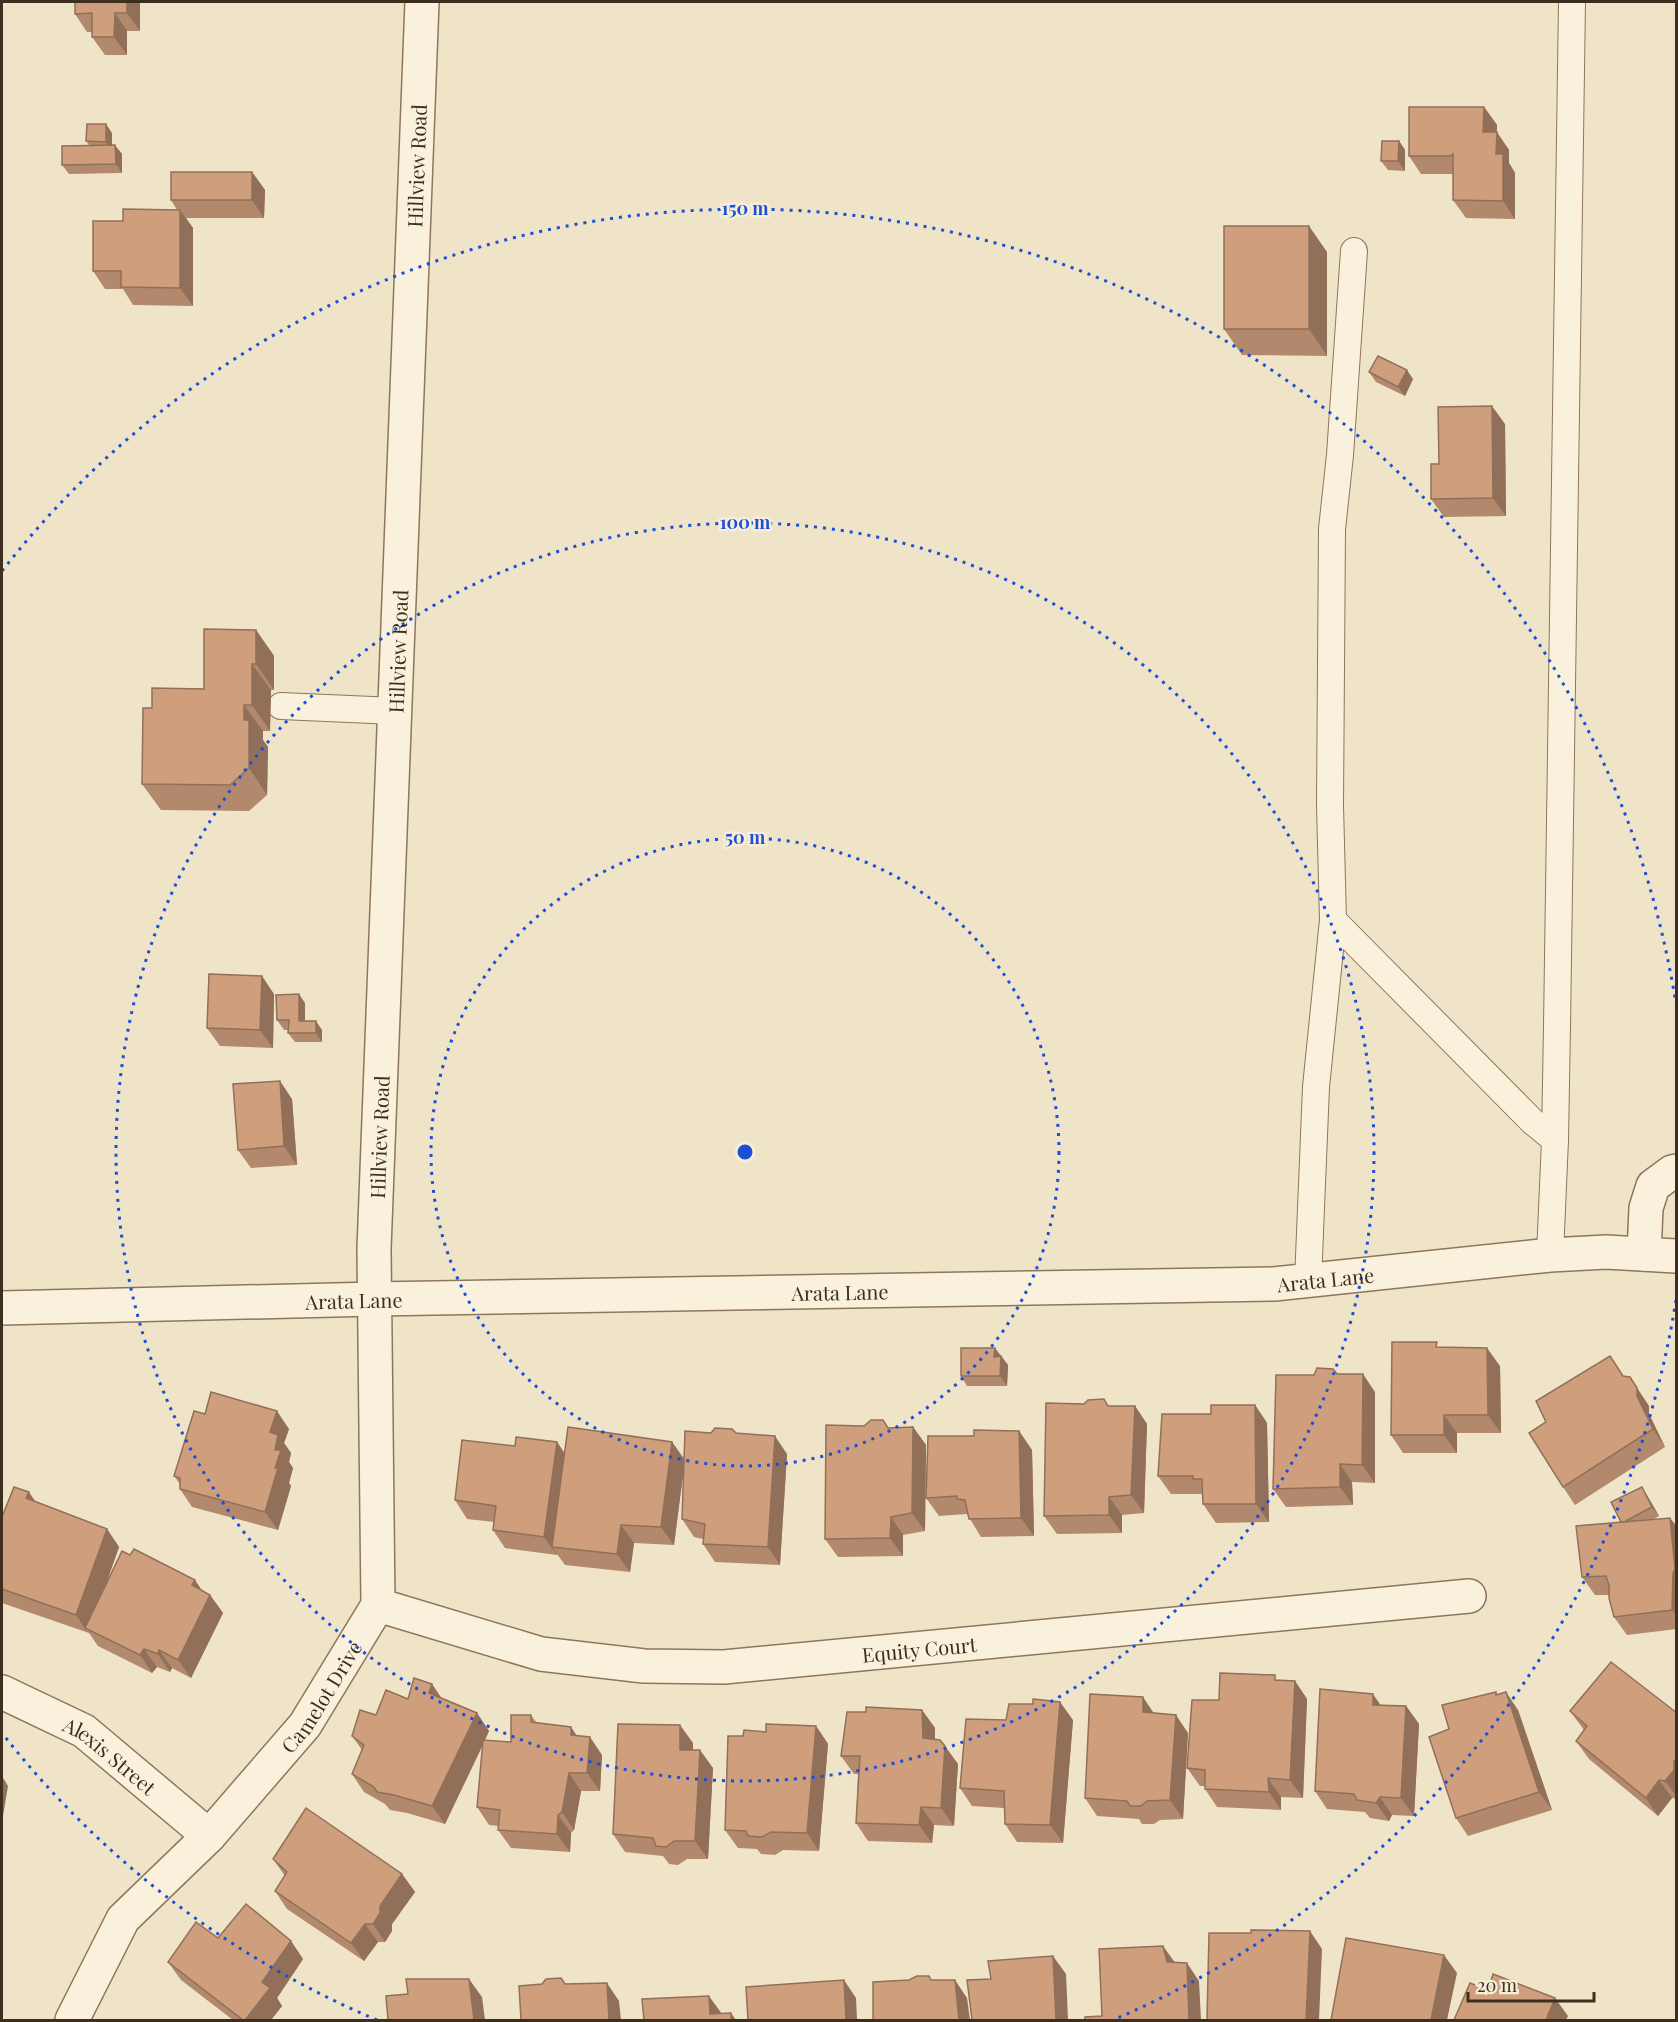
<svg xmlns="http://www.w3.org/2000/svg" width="1678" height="2022" font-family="'Playfair Display',serif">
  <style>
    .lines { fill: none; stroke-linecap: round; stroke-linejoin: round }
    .service-casing { stroke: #8d765c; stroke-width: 28 }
    .minor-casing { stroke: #8d765c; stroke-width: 36 }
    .tertiary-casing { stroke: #8d765c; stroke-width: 36 }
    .service { stroke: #faf1dc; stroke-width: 26 }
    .minor { stroke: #faf1dc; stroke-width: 33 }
    .tertiary { stroke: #faf1dc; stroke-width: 33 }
    .wall { fill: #b2896c }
    .shaded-wall { fill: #916f58 }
    .building { fill: #cf9f7d; stroke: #916f58; stroke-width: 1.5 }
    .ring { fill: none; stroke: #1d4ed8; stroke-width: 3; stroke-dasharray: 3 6 }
    .labels { text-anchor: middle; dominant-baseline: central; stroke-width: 5; stroke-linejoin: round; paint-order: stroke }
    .street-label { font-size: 20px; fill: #3d2e20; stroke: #f7eed8 }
    .centre { fill: #1d4ed8; stroke: #f7eed8; stroke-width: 3 }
    .ring-label { font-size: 18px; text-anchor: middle; font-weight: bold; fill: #1d4ed8; stroke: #f7eed8; stroke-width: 5; stroke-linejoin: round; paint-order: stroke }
  </style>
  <rect width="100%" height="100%" fill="#f0e4c8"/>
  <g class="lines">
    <defs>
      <g id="service">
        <polyline points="281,706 395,711"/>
        <polyline points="1333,920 1533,1122 1555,1140"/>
        <polyline points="1550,1255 1555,1140 1557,1026 1572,2"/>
        <polyline points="1308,1281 1316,1087 1333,920 1330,805 1332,529 1340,455 1354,251"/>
      </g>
      <g id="minor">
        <polyline points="1644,1254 1646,1208 1653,1186 1672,1172 1676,1171"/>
        <path id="s1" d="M378 1605 541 1654 644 1666 724 1667 1469 1596"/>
        <path id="s2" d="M2 1692 84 1731 209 1836"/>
        <path id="s3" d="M72 2020 123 1919 209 1836 305 1725 378 1605 374 1249 422 2"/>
      </g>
      <g id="tertiary">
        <path id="s4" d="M2 1308 374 1299 1274 1284 1550 1255 1606 1252 1676 1256"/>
      </g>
    </defs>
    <!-- service casing -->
    <use href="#service" class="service-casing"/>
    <!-- minor casing -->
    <use href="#minor" class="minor-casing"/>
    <!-- tertiary casing -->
    <use href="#tertiary" class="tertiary-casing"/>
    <!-- service -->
    <use href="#service" class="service"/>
    <!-- minor -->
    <use href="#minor" class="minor"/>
    <!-- tertiary -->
    <use href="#tertiary" class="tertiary"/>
  </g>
  <!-- wall -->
  <g class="wall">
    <polygon points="140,2 140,31 127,31 127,55 105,55 92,37 92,32 87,32 75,14"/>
    <polygon points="1484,107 1497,125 1496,132 1509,150 1509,163 1515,173 1515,219 1466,218 1453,200 1453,174 1421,174 1409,156"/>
    <polygon points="112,133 112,145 122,154 122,173 69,174 62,165 89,145 86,141"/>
    <polygon points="1399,141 1405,150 1405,171 1388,170 1381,161"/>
    <polygon points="252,172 265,190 264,218 186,218 193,228 193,306 133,305 123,289 105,289 93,271 123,221 177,210 171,200"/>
    <polygon points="1327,252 1327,356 1242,355 1224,329"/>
    <polygon points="1369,372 1413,379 1405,396 1376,382"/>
    <polygon points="1505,424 1506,516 1444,517 1431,499 1439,464"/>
    <polygon points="256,630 274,656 274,690 271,690 270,731 263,731 263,740 268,747 267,795 249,811 161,810 142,784 152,708 204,689"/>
    <polygon points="274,994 273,1048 220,1046 207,1028"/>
    <polygon points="305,1003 305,1021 322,1030 322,1042 295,1042 288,1033 288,1030 284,1030 277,1020"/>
    <polygon points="292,1099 297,1165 251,1168 238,1150"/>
    <polygon points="1440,1347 1500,1366 1501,1433 1457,1433 1457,1453 1403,1453 1391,1435"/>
    <polygon points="1000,1356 1001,1356 1008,1365 1007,1386 967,1386 961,1376"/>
    <polygon points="1337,1374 1375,1392 1375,1483 1352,1482 1353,1505 1286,1507 1273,1489 1314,1375"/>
    <polygon points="1624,1377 1649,1406 1649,1414 1665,1447 1575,1505 1563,1487"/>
    <polygon points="1255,1405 1267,1423 1269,1522 1216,1523 1203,1504 1203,1494 1171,1494 1158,1476 1211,1414"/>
    <polygon points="1109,1406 1135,1406 1147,1424 1144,1513 1122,1515 1122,1533 1057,1534 1044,1516"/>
    <polygon points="205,1414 289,1429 284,1443 291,1453 289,1462 293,1468 289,1483 291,1486 278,1530 192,1507 180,1489 180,1484 174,1476"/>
    <polygon points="883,1420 888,1428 913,1427 926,1445 925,1531 903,1535 903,1556 838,1557 825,1539 864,1426"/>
    <polygon points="1019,1431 1032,1450 1034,1536 981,1537 967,1514 939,1516 926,1498"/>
    <polygon points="711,1433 736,1433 787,1454 780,1565 715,1562 703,1544 703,1539 694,1537 682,1519 684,1466 674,1545 634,1543 630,1572 565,1565 557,1554 557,1555 505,1548 493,1530 494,1522 467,1519 455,1500 515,1446 557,1442 565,1454 672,1442 684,1460"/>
    <polygon points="1642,1487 1648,1497 1659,1516 1652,1520 1670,1518 1677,1527 1677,1629 1627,1635 1614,1617 1609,1595 1595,1595 1582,1577 1621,1522"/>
    <polygon points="35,1501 107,1529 119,1547 105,1586 201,1590 210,1595 223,1613 191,1678 172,1668 170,1672 157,1667 152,1673 98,1646 89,1633 2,1603 2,1517"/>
    <polygon points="1278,1680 1295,1681 1307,1699 1303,1798 1281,1797 1281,1810 1217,1807 1205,1789 1205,1786 1200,1786 1187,1768 1219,1700"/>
    <polygon points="432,1684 441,1698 477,1713 489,1731 485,1740 511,1742 531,1715 536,1722 576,1735 602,1755 600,1791 581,1791 574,1830 571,1833 570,1852 511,1848 498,1830 499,1826 489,1825 477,1807 483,1745 445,1824 407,1813 390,1810 385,1804 364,1792 352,1774 362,1750 352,1736 376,1715 408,1699"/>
    <polygon points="1496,1692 1498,1695 1518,1710 1552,1810 1468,1836 1456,1818 1449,1729"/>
    <polygon points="1381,1705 1406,1706 1419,1724 1414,1816 1392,1815 1389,1821 1370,1818 1365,1812 1327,1809 1315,1791"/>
    <polygon points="922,1710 935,1728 935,1739 958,1764 954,1826 934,1825 932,1843 868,1841 856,1823 858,1774 854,1774 841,1756 866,1712"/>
    <polygon points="1570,1711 1677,1713 1677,1799 1672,1798 1658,1816 1589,1759 1576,1741 1584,1730"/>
    <polygon points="1154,1713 1188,1733 1183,1819 1160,1820 1154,1824 1142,1824 1139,1819 1097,1816 1085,1798"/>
    <polygon points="1073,1720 1063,1843 1017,1842 1005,1824 1004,1808 972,1806 960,1788"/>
    <polygon points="816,1726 828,1744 819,1851 783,1850 775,1855 761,1854 757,1849 738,1848 725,1830 743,1736"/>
    <polygon points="693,1743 693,1750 713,1768 708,1859 687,1859 678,1865 669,1864 663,1856 625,1852 613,1834"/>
    <polygon points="273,1859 402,1874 415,1892 392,1924 392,1931 385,1942 378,1942 364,1961 287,1909 275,1891 285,1876"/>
    <polygon points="218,1938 291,1941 303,1959 277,1998 282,2006 271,2020 233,2020 181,1980 168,1962"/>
  </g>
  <!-- shaded-wall -->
  <g class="shaded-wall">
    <polygon points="127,2 140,2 140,31 127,13"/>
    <polygon points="115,13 127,31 127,55 114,37"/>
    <polygon points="1484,107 1497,125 1496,150 1483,132"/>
    <polygon points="106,124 112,133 112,151 106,142"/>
    <polygon points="1497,132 1509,150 1509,163 1515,173 1515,219 1503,201 1496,154"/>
    <polygon points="1399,141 1405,150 1405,171 1398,161"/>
    <polygon points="115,145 122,154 122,173 116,164"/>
    <polygon points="252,172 265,190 264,218 252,200"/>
    <polygon points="180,210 193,228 193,306 180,288"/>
    <polygon points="1309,226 1327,252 1327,356 1309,329"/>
    <polygon points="1407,370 1413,379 1405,396 1398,387"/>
    <polygon points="1492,406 1505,424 1506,516 1493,498"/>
    <polygon points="256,630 274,656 274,690 256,664"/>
    <polygon points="252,664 271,690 270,731 252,705"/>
    <polygon points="244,705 263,731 263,740 268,747 267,795 249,768 244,720"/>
    <polygon points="262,976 274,994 273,1048 260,1030"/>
    <polygon points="299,994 305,1003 305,1030 299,1021"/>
    <polygon points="316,1021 322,1030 322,1042 316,1033"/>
    <polygon points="280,1081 292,1099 297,1165 284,1146"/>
    <polygon points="995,1348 1008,1365 1007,1386 1000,1376 994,1357"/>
    <polygon points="1487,1348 1500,1366 1501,1433 1488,1415"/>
    <polygon points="1363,1374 1375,1392 1375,1483 1362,1465"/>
    <polygon points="1630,1377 1649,1406 1649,1414 1665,1447 1653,1429 1637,1396"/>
    <polygon points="1255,1405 1267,1423 1269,1522 1256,1504"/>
    <polygon points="1135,1406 1147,1424 1144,1513 1131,1495"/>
    <polygon points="277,1411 289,1429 284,1443 291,1453 289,1462 293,1468 289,1483 291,1486 278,1530 265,1512 275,1468 275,1450 270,1432"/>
    <polygon points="1444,1415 1457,1433 1457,1453 1444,1435"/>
    <polygon points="913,1427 926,1445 925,1531 912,1513"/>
    <polygon points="1019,1431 1032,1450 1034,1536 1021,1518"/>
    <polygon points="775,1436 787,1454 780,1565 768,1547"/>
    <polygon points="557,1442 569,1460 552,1547 557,1554 557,1555 544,1537"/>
    <polygon points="672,1442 685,1460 674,1545 661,1527"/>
    <polygon points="1340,1464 1352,1482 1353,1505 1340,1487"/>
    <polygon points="1642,1487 1648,1497 1659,1516 1652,1507"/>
    <polygon points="29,1492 41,1510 26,1498"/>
    <polygon points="1109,1497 1122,1515 1122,1533 1109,1515"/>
    <polygon points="891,1517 903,1535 903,1556 890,1538"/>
    <polygon points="1670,1518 1677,1527 1677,1616 1672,1610 1673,1573"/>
    <polygon points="621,1525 634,1543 630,1572 617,1554"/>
    <polygon points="107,1529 119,1547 90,1630 85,1628 88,1633 76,1615"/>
    <polygon points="195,1580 207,1598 192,1585"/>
    <polygon points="210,1595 223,1613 191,1678 178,1660"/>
    <polygon points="144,1649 157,1667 152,1673 140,1655"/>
    <polygon points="159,1650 172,1668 170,1672 158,1654"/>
    <polygon points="1295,1681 1307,1699 1303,1798 1290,1780"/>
    <polygon points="432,1684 444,1702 429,1693"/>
    <polygon points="1506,1692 1518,1710 1552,1810 1539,1792"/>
    <polygon points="1373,1694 1386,1713 1373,1705"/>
    <polygon points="1143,1697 1155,1715 1143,1712"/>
    <polygon points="1060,1702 1073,1720 1063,1843 1050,1825"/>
    <polygon points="1406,1706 1419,1724 1414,1816 1401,1798"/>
    <polygon points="922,1710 935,1728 935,1756 923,1738"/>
    <polygon points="477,1713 489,1731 445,1824 432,1806"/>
    <polygon points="1176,1715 1188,1733 1183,1819 1170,1800"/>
    <polygon points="680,1725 693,1743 693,1768 680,1750"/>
    <polygon points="816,1726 828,1744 819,1851 807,1833"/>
    <polygon points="571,1727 583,1745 571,1735"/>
    <polygon points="590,1737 602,1755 600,1791 587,1773"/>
    <polygon points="945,1746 958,1764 954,1826 941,1808"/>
    <polygon points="700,1750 713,1768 708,1859 695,1841"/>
    <polygon points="1677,1758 1677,1797 1665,1781 1674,1761"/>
    <polygon points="569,1773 581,1791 574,1830 562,1812"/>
    <polygon points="2,1776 8,1786 2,1822"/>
    <polygon points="1268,1778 1281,1797 1281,1810 1269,1792"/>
    <polygon points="1659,1780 1672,1798 1658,1816 1646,1798"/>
    <polygon points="1380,1797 1392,1815 1389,1821 1376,1803"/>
    <polygon points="921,1807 934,1825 932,1843 919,1825"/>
    <polygon points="558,1815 571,1833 570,1852 557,1834"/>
    <polygon points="402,1874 415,1892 392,1924 392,1931 385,1942 373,1924 380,1906"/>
    <polygon points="365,1924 378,1942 364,1961 351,1943"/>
    <polygon points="1310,1931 1322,1949 1319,2020 1306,2020"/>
    <polygon points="291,1941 303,1959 277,1998 282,2006 271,2020 245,2020 262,1982"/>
    <polygon points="1163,1946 1176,1964 1167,1962"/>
    <polygon points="1444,1955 1457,1973 1447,2020 1431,2020"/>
    <polygon points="1053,1956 1066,1974 1068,2020 1056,2020"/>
    <polygon points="1187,1963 1199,1981 1201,2020 1189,2020"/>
    <polygon points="469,1979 482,1997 485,2020 474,2020"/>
    <polygon points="844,1980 856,1998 857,2020 846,2020"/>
    <polygon points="955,1980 967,1998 970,2020 959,2020"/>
    <polygon points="607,1983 619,2001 621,2020 609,2020"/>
    <polygon points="709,1996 722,2014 710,2014"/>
    <polygon points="1555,1998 1568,2016 1566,2020 1546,2020"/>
    <polygon points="731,2013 736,2020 731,2020"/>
  </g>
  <!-- building -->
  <g class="building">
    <polygon points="75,2 127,2 127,13 115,13 114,37 92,37 92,13 75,14"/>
    <polygon points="1409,107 1484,107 1483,132 1497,132 1496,154 1503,154 1503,201 1453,200 1453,154 1450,156 1409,156"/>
    <polygon points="87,124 106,124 106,142 86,141"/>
    <polygon points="1382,141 1399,141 1398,161 1381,161"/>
    <polygon points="115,145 116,164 62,165 62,146"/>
    <rect x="171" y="172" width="81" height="28"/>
    <polygon points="123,209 180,210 180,288 121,287 121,271 93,271 93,221 123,221"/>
    <rect x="1224" y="226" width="85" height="103"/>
    <polygon points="1378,356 1407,370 1398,387 1369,372"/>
    <polygon points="1492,406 1493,498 1431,499 1431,464 1439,464 1438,407"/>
    <polygon points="204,629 256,630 256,664 252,664 252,705 244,705 244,720 249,720 249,768 230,785 142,784 143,708 152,708 152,688 204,689"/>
    <polygon points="209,974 262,976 260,1030 207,1028"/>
    <polygon points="299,994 299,1021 316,1021 316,1033 288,1033 289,1020 277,1020 276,995"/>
    <polygon points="280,1081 284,1146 238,1150 233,1084"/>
    <polygon points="1392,1342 1437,1342 1436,1347 1487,1348 1488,1415 1444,1415 1444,1435 1391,1435"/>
    <polygon points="961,1348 995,1348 994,1357 1001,1356 1000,1376 961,1376"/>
    <polygon points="1610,1356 1623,1376 1630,1377 1637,1388 1637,1396 1653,1429 1563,1487 1529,1433 1546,1422 1536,1401"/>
    <polygon points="1317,1368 1333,1369 1337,1374 1363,1374 1362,1465 1340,1464 1340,1487 1273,1489 1276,1375 1314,1375"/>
    <polygon points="211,1392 277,1411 270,1432 278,1435 275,1450 281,1450 275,1468 278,1468 265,1512 180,1489 180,1478 174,1476 194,1411 205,1414"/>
    <polygon points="1104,1399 1108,1406 1135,1406 1131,1495 1109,1497 1109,1515 1044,1516 1046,1403 1084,1404 1088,1400"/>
    <polygon points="1211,1405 1255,1405 1256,1504 1203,1504 1202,1479 1193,1479 1193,1476 1158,1476 1162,1414 1211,1414"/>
    <polygon points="871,1420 883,1420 888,1428 913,1427 912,1513 891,1517 890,1538 825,1539 826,1425 864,1426"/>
    <polygon points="568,1427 672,1442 661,1527 621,1525 617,1554 552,1547"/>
    <polygon points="715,1428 732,1429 736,1433 775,1436 768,1547 703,1544 705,1524 682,1519 685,1431 711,1433"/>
    <polygon points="974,1430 1019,1431 1021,1518 969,1519 965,1500 957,1499 957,1496 926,1498 928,1436 974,1436"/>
    <polygon points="516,1437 557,1442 544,1537 493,1530 496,1506 455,1500 462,1440 515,1446"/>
    <polygon points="14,1487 29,1492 26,1498 107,1529 76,1615 2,1589 2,1517"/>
    <polygon points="1642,1487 1652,1507 1624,1522 1621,1522 1611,1502"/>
    <polygon points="1670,1518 1675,1569 1673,1573 1672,1610 1614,1617 1609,1598 1609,1585 1606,1576 1582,1577 1576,1526"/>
    <polygon points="134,1549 195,1580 192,1585 210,1595 178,1660 159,1650 158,1654 144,1649 140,1655 85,1628 122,1551 130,1555"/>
    <polygon points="1611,1662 1677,1713 1677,1758 1674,1761 1674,1770 1665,1781 1659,1780 1646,1798 1576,1741 1587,1726 1570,1711"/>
    <polygon points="1220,1673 1275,1675 1275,1680 1295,1681 1290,1780 1268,1778 1269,1792 1205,1789 1205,1770 1187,1768 1192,1700 1219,1700"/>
    <polygon points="414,1678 432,1684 429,1693 477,1713 432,1806 394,1795 377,1792 374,1787 352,1774 364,1745 352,1736 360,1710 376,1715 386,1690 408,1699"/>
    <polygon points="1320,1689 1373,1694 1373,1705 1406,1706 1401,1798 1380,1797 1376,1803 1357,1800 1354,1794 1315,1791"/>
    <polygon points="1496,1692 1496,1695 1506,1692 1539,1792 1456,1818 1429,1737 1449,1729 1442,1705"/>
    <polygon points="1090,1694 1143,1697 1143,1712 1176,1715 1170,1800 1147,1801 1141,1806 1130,1806 1127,1801 1085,1798"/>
    <polygon points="1033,1699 1060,1702 1050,1825 1005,1824 1004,1791 960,1788 966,1719 1006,1720 1009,1704 1033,1704"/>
    <polygon points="866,1707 922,1710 923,1738 940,1740 945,1746 941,1808 921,1807 919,1825 856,1823 860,1756 841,1756 847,1712 866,1712"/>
    <polygon points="511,1715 531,1715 531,1722 571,1727 571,1735 590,1737 587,1773 569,1773 562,1812 558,1815 557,1834 498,1830 500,1810 477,1807 483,1740 511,1742"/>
    <polygon points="618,1724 680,1725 680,1750 700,1750 695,1841 674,1841 666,1847 656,1846 653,1838 613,1834"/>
    <polygon points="766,1724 816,1726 807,1833 771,1832 762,1837 748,1836 746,1831 725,1830 728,1736 743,1736 744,1730 766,1732"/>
    <polygon points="306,1808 402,1874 380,1906 380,1913 373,1924 365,1924 351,1943 275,1891 287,1872 273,1859"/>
    <polygon points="246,1904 291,1941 262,1982 270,1988 245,2020 243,2020 168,1962 196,1922 218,1938"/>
    <polygon points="1251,1930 1310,1931 1306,2020 1207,2020 1209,1933 1251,1933"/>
    <polygon points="1346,1938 1444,1955 1431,2020 1331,2020"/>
    <polygon points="1163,1946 1167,1962 1187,1963 1189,2020 1085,2020 1085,2017 1102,2016 1099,1949"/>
    <polygon points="1053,1956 1056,2020 972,2020 967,1980 991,1979 988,1961"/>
    <polygon points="1493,1974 1555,1998 1546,2020 1454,2020 1470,1983 1488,1990"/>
    <polygon points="917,1976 929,1976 931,1980 955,1980 959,2020 873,2020 873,1982 909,1980"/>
    <polygon points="561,1978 565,1984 607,1983 609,2020 521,2020 519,1986 542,1984 546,1979"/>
    <polygon points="406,1979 469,1979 474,2020 388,2020 386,1996 408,1994"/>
    <polygon points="844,1980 846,2020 748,2020 746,1987"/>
    <polygon points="709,1996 710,2014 731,2013 731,2020 644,2020 642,1999"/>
  </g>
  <!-- distance rings -->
  <g class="ring">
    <circle cx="745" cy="1152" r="314"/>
    <circle cx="745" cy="1152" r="629"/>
    <path d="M1676 1300A943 943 0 0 1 1113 2020M377 2020A943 943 0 0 1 2 1733M2 571A943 943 0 0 1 1676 1004"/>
  </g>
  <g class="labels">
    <!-- street labels -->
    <g class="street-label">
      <text stroke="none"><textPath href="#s3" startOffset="1960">Hillview Road</textPath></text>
      <text stroke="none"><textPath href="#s3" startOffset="1474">Hillview Road</textPath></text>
      <text stroke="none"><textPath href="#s3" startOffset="988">Hillview Road</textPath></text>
      <text stroke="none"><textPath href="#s4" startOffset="1324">Arata Lane</textPath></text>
      <text stroke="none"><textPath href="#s4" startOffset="838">Arata Lane</textPath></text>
      <text stroke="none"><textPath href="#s4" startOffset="352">Arata Lane</textPath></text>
      <text stroke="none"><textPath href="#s1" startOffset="550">Equity Court</textPath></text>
      <text stroke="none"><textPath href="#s3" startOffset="412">Camelot Drive</textPath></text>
      <text stroke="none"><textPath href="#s2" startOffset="126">Alexis Street</textPath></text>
    </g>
  </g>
  <circle cx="745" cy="1152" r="9" class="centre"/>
  <g class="ring-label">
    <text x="745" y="215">150 m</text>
    <text x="745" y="529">100 m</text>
    <text x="745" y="844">50 m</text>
  </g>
  <!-- border -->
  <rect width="1678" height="2022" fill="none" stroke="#3d2e20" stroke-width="6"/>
  <!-- scale -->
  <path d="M1468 1992v9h126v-9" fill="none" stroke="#3d2e20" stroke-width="3"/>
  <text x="1477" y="1992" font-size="18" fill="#3d2e20" stroke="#f7eed8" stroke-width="4.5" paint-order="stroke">20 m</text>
</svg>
